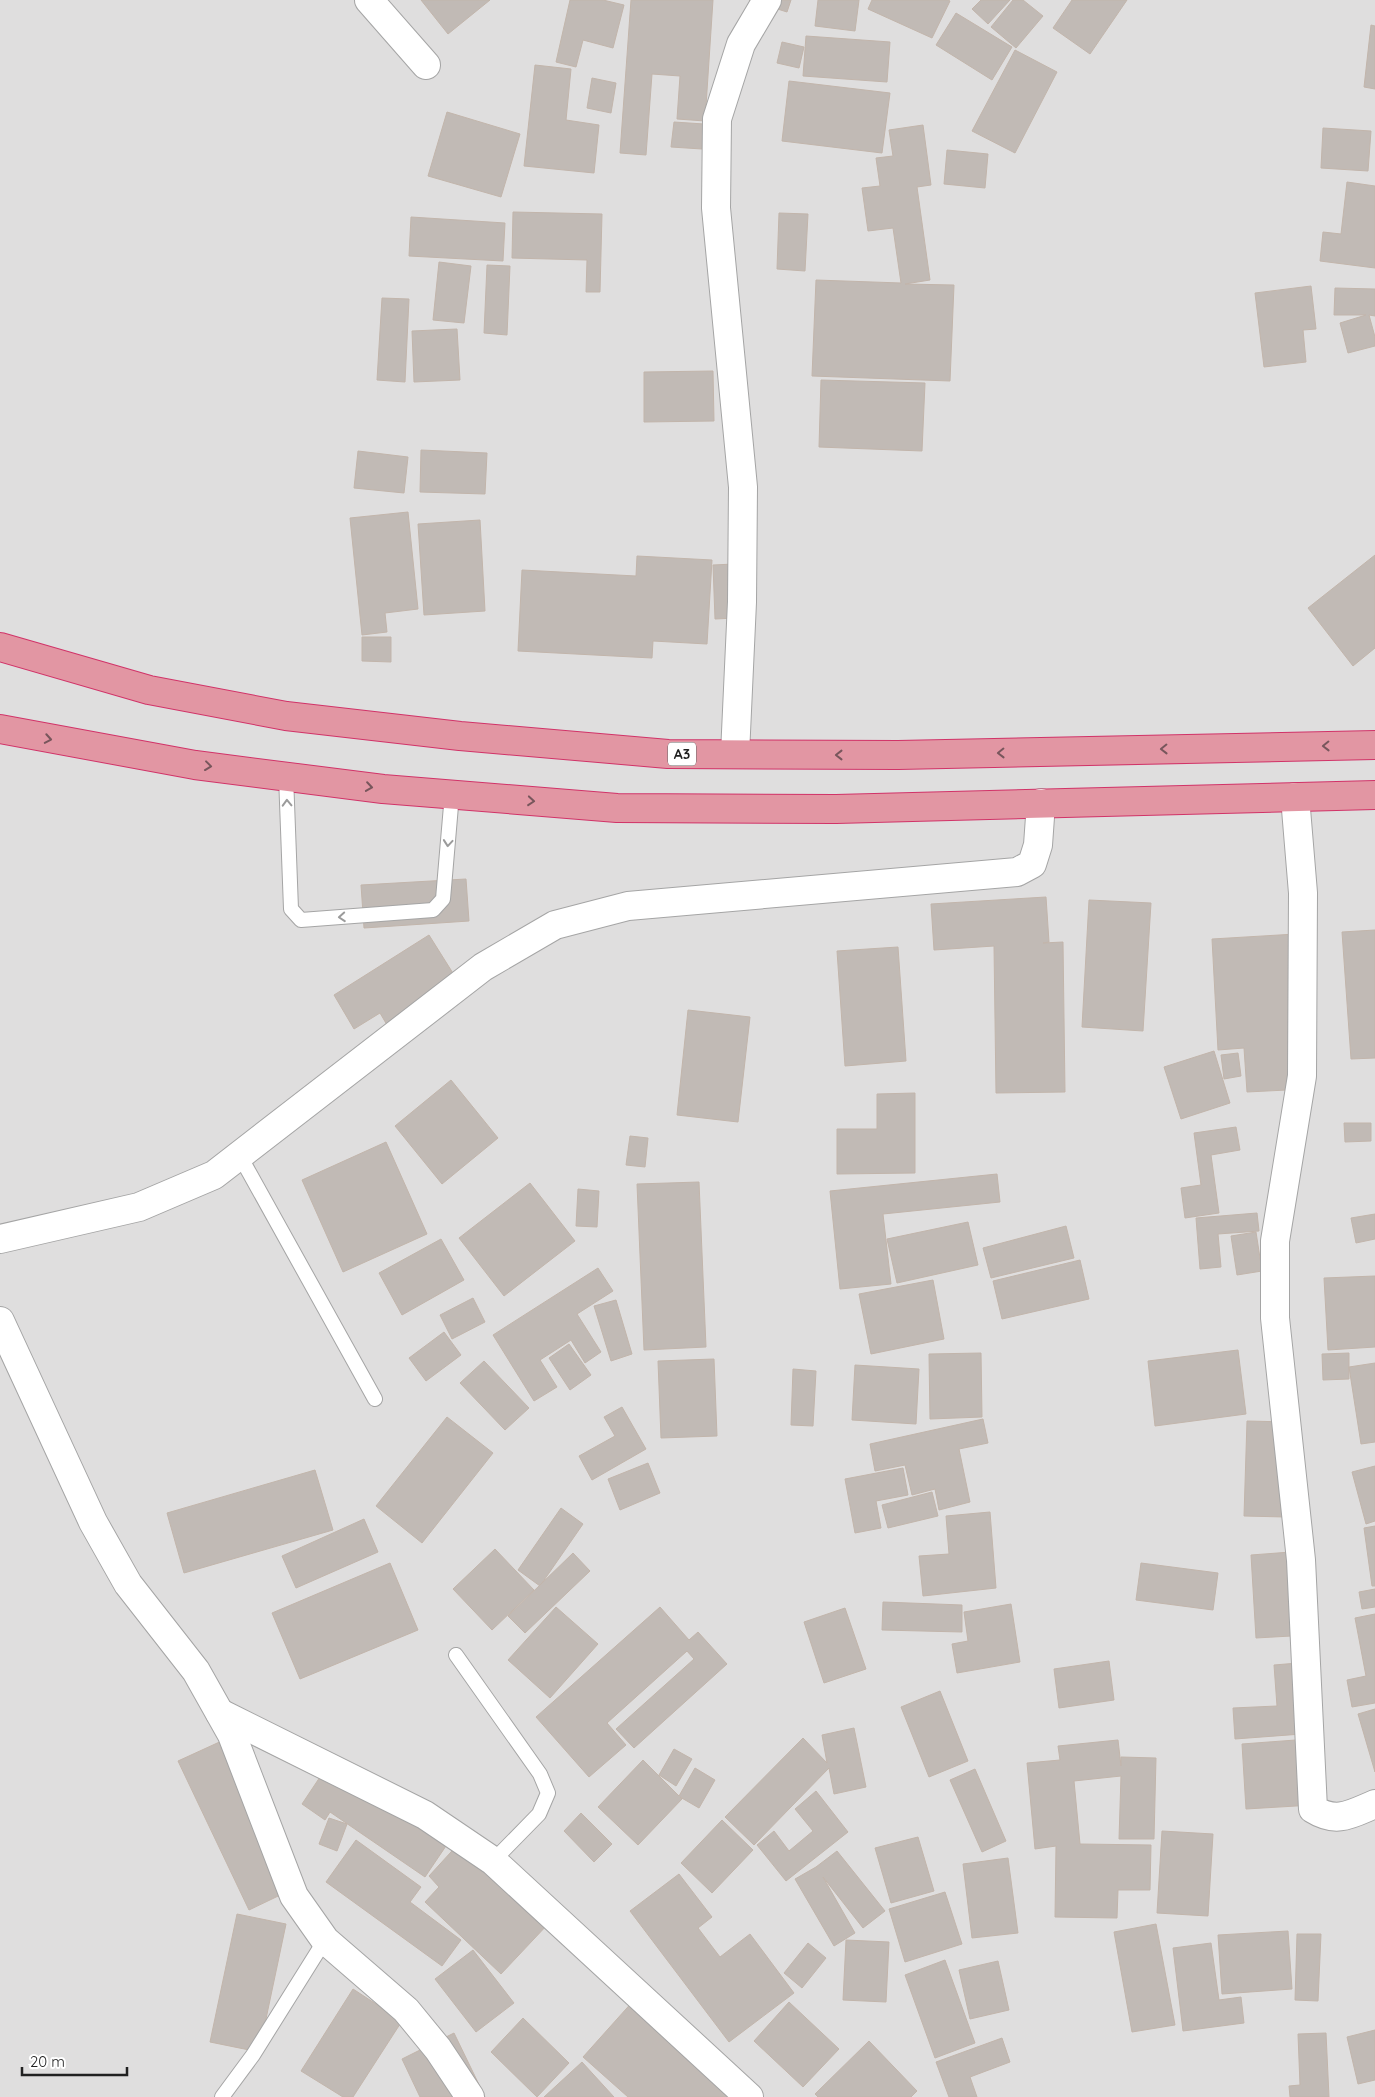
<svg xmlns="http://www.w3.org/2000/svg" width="1375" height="2097" font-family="Quicksand,sans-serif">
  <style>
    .residential { fill: #dfdede }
    .building { fill: #c1bab5; stroke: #c2b5ab }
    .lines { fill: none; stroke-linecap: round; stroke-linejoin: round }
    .lane-casing { stroke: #a5a5a5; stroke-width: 16 }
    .street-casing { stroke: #a5a5a5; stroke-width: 30 }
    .highway-casing { stroke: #d13368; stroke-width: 30 }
    .lane { stroke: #fff; stroke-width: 14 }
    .street { stroke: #fff; stroke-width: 28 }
    .highway { stroke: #e296a3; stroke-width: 28 }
    .oneway { stroke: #78565c }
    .oneway2 { stroke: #9b9b9b }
    .labels { text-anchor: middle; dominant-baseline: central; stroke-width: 4.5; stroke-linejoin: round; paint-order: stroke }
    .shield { fill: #fff; stroke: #646464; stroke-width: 1 }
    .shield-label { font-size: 14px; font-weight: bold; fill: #212121 }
  </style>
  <rect width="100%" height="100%" fill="#f1eee8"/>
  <!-- residential -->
  <rect class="residential" x="0" y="0" width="1375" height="2097"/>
  <!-- building -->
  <g class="building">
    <polygon points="421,0 490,0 448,34"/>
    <polygon points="570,0 603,0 624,5 613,48 583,40 576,67 556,62"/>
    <polygon points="631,0 713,0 705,121 677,119 680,76 652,74 646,155 620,153"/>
    <polygon points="749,0 791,0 787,12"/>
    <polygon points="818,0 859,0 855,31 815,26"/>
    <polygon points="872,0 948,0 950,1 932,38 868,9"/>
    <polygon points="981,0 1010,0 988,24 972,9"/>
    <polygon points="1013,0 1023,0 1043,16 1016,48 991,27"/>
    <polygon points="1072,0 1127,0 1090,54 1053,28"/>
    <polygon points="956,13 1012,47 992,80 936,45"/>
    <polygon points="1371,25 1375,26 1375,89 1364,87"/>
    <polygon points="806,36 890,42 887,82 803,76"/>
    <polygon points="782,42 804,47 799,68 777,63"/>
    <polygon points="1015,50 1057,72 1015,153 972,131"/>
    <polygon points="535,65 571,69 566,120 599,125 594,173 524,166"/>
    <polygon points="592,78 616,83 611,113 587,108"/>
    <polygon points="789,81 890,93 882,153 782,141"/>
    <polygon points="447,112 520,134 501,197 428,176"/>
    <polygon points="674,122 704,124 702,149 671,147"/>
    <polygon points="923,125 931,185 917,187 930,280 905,284 954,285 950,381 812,376 816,280 901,283 893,228 868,231 862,188 880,186 876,158 893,156 889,130"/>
    <polygon points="1323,128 1371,131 1368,171 1321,168"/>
    <polygon points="947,150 988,154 985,188 944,184"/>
    <polygon points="1347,182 1375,186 1375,268 1320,261 1323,232 1341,234"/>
    <polygon points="513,212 602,214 600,292 586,292 587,260 512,258"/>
    <polygon points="779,213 808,214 805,271 777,269"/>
    <polygon points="411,217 505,223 503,261 409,256"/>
    <polygon points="439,262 471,266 464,323 433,320"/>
    <polygon points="487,265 510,266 507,335 484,333"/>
    <polygon points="1311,286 1316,329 1303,330 1306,362 1264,367 1255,293"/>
    <polygon points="1335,288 1375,289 1375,316 1369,315 1375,337 1375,346 1348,353 1340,323 1366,315 1334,315"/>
    <polygon points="382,298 409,299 405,382 377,380"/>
    <polygon points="457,329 460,380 414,382 412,331"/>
    <polygon points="713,371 714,421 644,422 644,372"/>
    <polygon points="821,380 925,383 922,451 819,447"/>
    <polygon points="421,450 487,453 485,494 420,492"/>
    <polygon points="358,451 408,457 404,493 354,488"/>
    <polygon points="408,512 418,609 385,613 387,632 362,635 350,518"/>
    <polygon points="480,520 485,611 424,615 418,524"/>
    <polygon points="1375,555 1375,648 1353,666 1308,608"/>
    <polygon points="637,556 712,560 707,644 653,641 652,658 518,651 522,570 636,576"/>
    <polygon points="734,564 736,618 715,619 713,565"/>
    <polygon points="362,637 391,637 391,662 362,661"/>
    <polygon points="466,879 469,921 364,928 361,885"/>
    <polygon points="1046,897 1049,942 1043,943 1063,942 1065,1092 996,1093 994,946 934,950 931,904"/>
    <polygon points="1089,900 1151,903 1143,1031 1082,1027"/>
    <polygon points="1375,930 1375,1058 1351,1059 1342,932"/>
    <polygon points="1296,934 1307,1089 1247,1092 1244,1048 1218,1050 1212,939"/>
    <polygon points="429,935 461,986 390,1030 380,1013 354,1029 334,995"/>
    <polygon points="898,947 906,1061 845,1066 837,951"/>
    <polygon points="688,1010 750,1017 738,1122 677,1115"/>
    <polygon points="1214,1051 1230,1103 1181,1119 1164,1067"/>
    <polygon points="1238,1053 1241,1076 1224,1079 1221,1055"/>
    <polygon points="451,1080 498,1138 442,1184 395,1126"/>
    <polygon points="915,1093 915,1173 837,1174 837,1129 877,1129 877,1094"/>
    <polygon points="1344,1123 1371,1123 1371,1141 1345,1142"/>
    <polygon points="1236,1127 1240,1150 1211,1155 1219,1213 1185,1218 1181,1188 1201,1185 1194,1133"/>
    <polygon points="630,1136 648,1138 645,1167 626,1165"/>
    <polygon points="386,1142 427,1234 343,1272 302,1180"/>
    <polygon points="997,1174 1000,1202 883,1214 891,1284 840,1289 830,1191"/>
    <polygon points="699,1182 706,1347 644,1350 637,1184"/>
    <polygon points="530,1183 575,1241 504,1296 459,1238"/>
    <polygon points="578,1189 599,1191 597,1227 576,1226"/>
    <polygon points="1257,1213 1259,1231 1218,1234 1221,1267 1200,1269 1196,1218"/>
    <polygon points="1375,1214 1375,1239 1356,1243 1351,1218"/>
    <polygon points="968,1222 978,1265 897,1283 887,1239"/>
    <polygon points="1066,1226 1074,1258 991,1278 983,1248"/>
    <polygon points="1256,1232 1262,1271 1237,1275 1231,1236"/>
    <polygon points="441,1239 464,1280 402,1315 379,1273"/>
    <polygon points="1080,1260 1089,1299 1002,1319 993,1281"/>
    <polygon points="598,1268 613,1291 577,1314 601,1352 585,1363 571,1340 540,1360 557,1387 534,1401 493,1335"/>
    <polygon points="1375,1276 1375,1347 1328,1350 1324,1278"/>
    <polygon points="933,1280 944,1339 871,1354 859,1294"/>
    <polygon points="473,1298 485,1322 452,1339 440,1315"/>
    <polygon points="616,1300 632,1354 611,1361 594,1306"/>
    <polygon points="444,1332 461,1355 426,1381 409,1358"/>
    <polygon points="569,1344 591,1375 570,1390 549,1358"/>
    <polygon points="1238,1350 1246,1414 1155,1426 1148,1361"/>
    <polygon points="981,1353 982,1417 930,1419 929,1354"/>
    <polygon points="1349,1353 1349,1379 1323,1380 1322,1354"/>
    <polygon points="714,1359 717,1436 661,1438 658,1361"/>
    <polygon points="484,1361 529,1408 505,1430 460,1383"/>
    <polygon points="1375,1363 1375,1442 1361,1444 1349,1367"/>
    <polygon points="855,1365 919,1369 916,1424 852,1420"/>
    <polygon points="793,1369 816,1371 813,1426 791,1425"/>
    <polygon points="622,1407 646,1449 592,1480 579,1456 615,1436 604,1417"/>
    <polygon points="447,1417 493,1453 422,1543 376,1506"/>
    <polygon points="983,1419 988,1443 959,1449 970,1502 939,1510 935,1489 912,1495 905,1465 875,1471 870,1444"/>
    <polygon points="1247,1421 1288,1422 1285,1517 1244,1516"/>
    <polygon points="648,1463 660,1493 620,1510 608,1479"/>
    <polygon points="1375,1466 1375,1521 1366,1524 1352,1472"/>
    <polygon points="903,1468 908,1495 876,1501 881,1528 855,1533 845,1479"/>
    <polygon points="315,1470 333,1530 184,1573 167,1513"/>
    <polygon points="932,1492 938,1516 888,1528 882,1505"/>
    <polygon points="561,1508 583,1524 540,1586 518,1570"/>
    <polygon points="990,1512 996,1588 923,1596 919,1556 949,1554 946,1516"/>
    <polygon points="364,1519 378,1552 296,1588 282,1556"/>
    <polygon points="1375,1526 1375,1586 1372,1586 1364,1528"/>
    <polygon points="495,1549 534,1590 492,1630 453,1589"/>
    <polygon points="1304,1551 1309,1635 1256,1638 1251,1555"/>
    <polygon points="573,1553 590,1571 525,1633 508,1616"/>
    <polygon points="390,1563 418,1630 300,1679 272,1613"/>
    <polygon points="1141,1563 1218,1573 1213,1610 1136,1600"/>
    <polygon points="1375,1589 1375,1607 1362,1609 1359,1592"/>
    <polygon points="883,1602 962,1605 962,1632 882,1630"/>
    <polygon points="1011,1604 1020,1662 957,1673 952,1644 968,1641 964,1612"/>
    <polygon points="556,1607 598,1644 550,1698 508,1660"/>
    <polygon points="660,1607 689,1640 698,1632 727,1664 634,1748 616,1729 694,1659 687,1651 607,1723 626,1745 589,1777 536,1717"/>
    <polygon points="845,1608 866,1669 824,1683 804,1622"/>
    <polygon points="1375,1614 1375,1703 1352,1707 1347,1680 1366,1676 1355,1618"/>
    <polygon points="1109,1661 1114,1700 1059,1708 1054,1669"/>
    <polygon points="1310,1662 1315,1733 1235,1739 1233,1708 1277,1706 1274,1665"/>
    <polygon points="940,1691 968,1761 929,1777 901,1707"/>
    <polygon points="1375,1709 1375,1772 1358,1714"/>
    <polygon points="854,1728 866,1787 834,1794 829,1768 754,1845 725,1817 803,1738 827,1763 822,1735"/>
    <polygon points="226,1739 297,1887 249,1910 178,1761"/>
    <polygon points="1309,1739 1313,1805 1246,1809 1242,1744"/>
    <polygon points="1118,1740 1121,1766 1121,1757 1156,1758 1154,1839 1119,1839 1121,1776 1074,1781 1080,1844 1151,1845 1150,1890 1118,1890 1117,1918 1055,1917 1056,1846 1035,1849 1027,1763 1060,1760 1058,1746"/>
    <polygon points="674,1749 692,1759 676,1786 659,1775"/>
    <polygon points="332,1759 450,1840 425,1877 330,1812 325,1820 302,1804"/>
    <polygon points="643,1760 679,1796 695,1768 715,1780 699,1808 680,1797 682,1799 638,1845 598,1807"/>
    <polygon points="975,1769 1006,1841 982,1852 950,1780"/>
    <polygon points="816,1791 848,1832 786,1881 757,1845 774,1831 789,1851 813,1831 795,1809"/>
    <polygon points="581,1813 612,1844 594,1862 564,1831"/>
    <polygon points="329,1818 347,1824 337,1851 319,1844"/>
    <polygon points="722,1820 753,1850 712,1893 681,1863"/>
    <polygon points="1162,1831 1213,1834 1208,1916 1157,1913"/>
    <polygon points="918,1837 934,1891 891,1903 875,1848"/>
    <polygon points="356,1840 421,1887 410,1902 461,1940 442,1966 326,1882"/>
    <polygon points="462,1840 549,1923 501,1974 425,1902 439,1887 429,1876"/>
    <polygon points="837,1851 885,1911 863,1928 823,1877 855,1933 834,1946 795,1879 816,1867"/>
    <polygon points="1008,1858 1018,1933 972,1938 963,1864"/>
    <polygon points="679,1874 712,1917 698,1928 720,1957 750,1934 794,1993 729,2042 630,1911"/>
    <polygon points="945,1892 962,1944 905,1962 889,1909"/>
    <polygon points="237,1914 286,1924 259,2052 210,2042"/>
    <polygon points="1156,1924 1175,2025 1132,2032 1114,1932"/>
    <polygon points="1288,1931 1292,1989 1222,1994 1218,1935"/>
    <polygon points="1297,1934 1321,1934 1318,2001 1295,2000"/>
    <polygon points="846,1940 889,1942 886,2002 843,2000"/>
    <polygon points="808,1943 826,1958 802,1988 784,1973"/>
    <polygon points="1211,1943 1219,2000 1241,1997 1244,2023 1183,2031 1173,1948"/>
    <polygon points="473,1950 514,2003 476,2032 435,1979"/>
    <polygon points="945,1960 975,2043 935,2058 905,1975"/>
    <polygon points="998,1961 1009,2010 970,2019 959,1970"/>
    <polygon points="353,1989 402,2021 353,2097 343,2097 301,2071"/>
    <polygon points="635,1999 745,2097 628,2097 583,2057"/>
    <polygon points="789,2002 839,2049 803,2087 754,2041"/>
    <polygon points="523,2018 569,2063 537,2097 491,2052"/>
    <polygon points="1375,2030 1375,2080 1358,2084 1347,2037"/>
    <polygon points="454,2033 485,2097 420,2097 402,2059"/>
    <polygon points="1326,2033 1329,2097 1290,2097 1289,2086 1300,2085 1298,2034"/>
    <polygon points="1002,2038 1010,2062 970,2077 977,2097 949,2097 936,2062"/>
    <polygon points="869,2041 917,2091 911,2097 818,2097 815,2094"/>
    <polygon points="582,2062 614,2097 544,2097"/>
  </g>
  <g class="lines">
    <defs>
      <g id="lane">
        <polyline points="286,776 291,909 301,920 433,910 443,899 452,794"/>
        <polyline points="240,1156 375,1399"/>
        <polyline points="456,1655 540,1774 548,1793 539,1814 493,1861"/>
        <polyline points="222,2097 253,2055 325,1940"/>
      </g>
      <g id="street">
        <polyline points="369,0 426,65"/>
        <polyline points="735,754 742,602 743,487 716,208 717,119 741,44 767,0"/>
        <path d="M1295 797 1303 893 1302 1076 1275 1241V1318L1301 1560 1313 1809C1337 1824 1351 1814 1375 1804"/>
        <polyline points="0,1239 139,1207 214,1175 483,967 555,925 628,906 1017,872 1032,864 1038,845 1041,803"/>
        <polyline points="0,1321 93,1522 128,1584 196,1671 232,1735 294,1896 325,1940 406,2010 438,2049 470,2097"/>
        <polyline points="220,1713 425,1815 493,1861 749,2097"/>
      </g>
      <g id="highway">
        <polyline points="0,647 149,690 286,716 460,736 668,754 898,755 1375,745"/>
        <polyline points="0,729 195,765 383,789 617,808 836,809 1375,795"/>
      </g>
    </defs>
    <!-- lane casing -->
    <use href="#lane" class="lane-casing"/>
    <!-- street casing -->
    <use href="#street" class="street-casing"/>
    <!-- highway casing -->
    <use href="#highway" class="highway-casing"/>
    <!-- lane -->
    <use href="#lane" class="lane"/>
    <!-- street -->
    <use href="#street" class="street"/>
    <!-- highway -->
    <use href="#highway" class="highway"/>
  </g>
  <!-- one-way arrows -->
  <defs><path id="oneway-chevron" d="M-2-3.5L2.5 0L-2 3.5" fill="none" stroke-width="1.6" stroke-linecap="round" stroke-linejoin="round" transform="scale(1.25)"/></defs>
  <g class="oneway">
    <use href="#oneway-chevron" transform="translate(48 739) rotate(10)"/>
    <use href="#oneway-chevron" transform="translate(1326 746) rotate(179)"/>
    <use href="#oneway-chevron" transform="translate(1164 749) rotate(179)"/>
    <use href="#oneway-chevron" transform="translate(1001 753) rotate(179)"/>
    <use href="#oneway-chevron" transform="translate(839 755) rotate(-180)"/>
    <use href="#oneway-chevron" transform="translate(208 766) rotate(7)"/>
    <use href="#oneway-chevron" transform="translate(369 787) rotate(8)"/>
    <use href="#oneway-chevron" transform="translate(531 801) rotate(5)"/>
  </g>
  <g class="oneway2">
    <use href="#oneway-chevron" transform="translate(287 803) rotate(-92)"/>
    <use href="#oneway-chevron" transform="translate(448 843) rotate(95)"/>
    <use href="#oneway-chevron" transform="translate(342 917) rotate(176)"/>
  </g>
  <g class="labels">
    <!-- shield labels -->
    <rect class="shield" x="668" y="742.5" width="28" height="23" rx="4"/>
    <g class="shield-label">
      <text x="682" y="754">A3</text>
    </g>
  </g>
  <!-- scale -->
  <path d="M22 2067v8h105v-8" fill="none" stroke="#212121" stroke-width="2.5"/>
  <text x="30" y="2067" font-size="15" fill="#212121" stroke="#ffffff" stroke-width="4" paint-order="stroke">20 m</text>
</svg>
